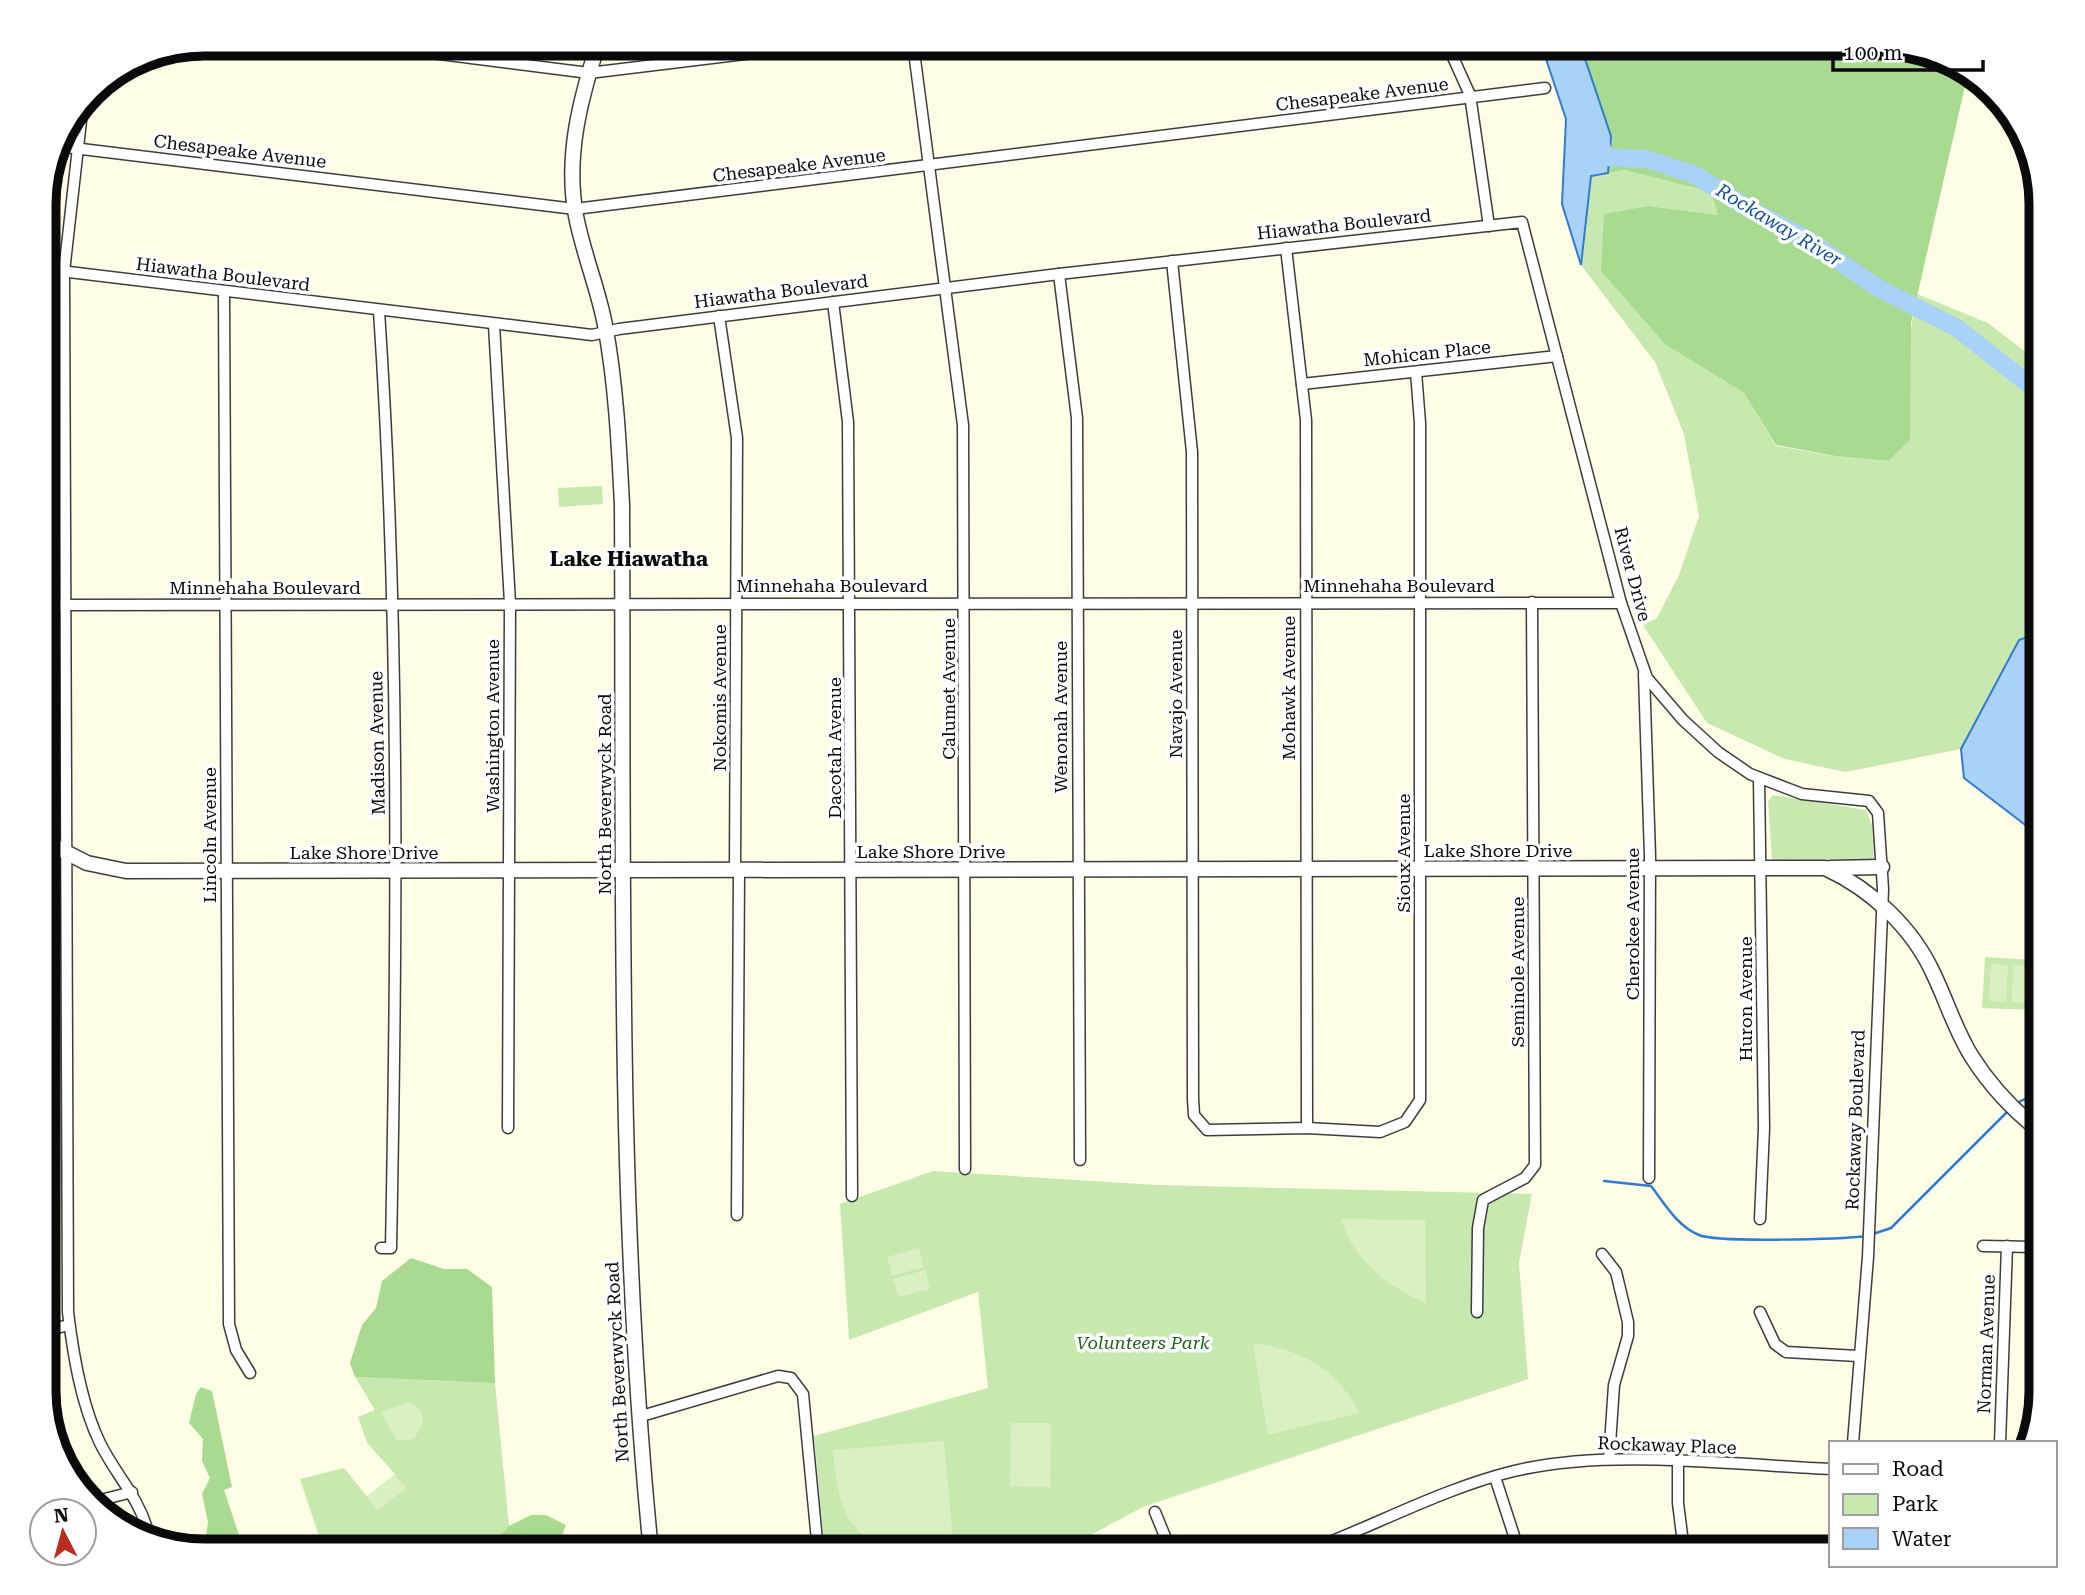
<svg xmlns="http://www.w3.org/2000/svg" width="2085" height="1595" font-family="'Roboto Serif',serif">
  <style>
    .green { fill: #c7e9b0 }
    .forest { fill: #a8da8f }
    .pitch { fill: #dbf0c2 }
    .water { fill: #aad1f7; stroke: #307cd0; stroke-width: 2 }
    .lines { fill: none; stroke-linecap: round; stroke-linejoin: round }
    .stream { stroke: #307cd0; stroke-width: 2.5 }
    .river { stroke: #aad1f7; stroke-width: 18 }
    .minor-casing { stroke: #3d3d3d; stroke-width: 13 }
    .tertiary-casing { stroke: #3d3d3d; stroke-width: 17 }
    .minor { stroke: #fff; stroke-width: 10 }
    .tertiary { stroke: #fff; stroke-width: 14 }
    .labels { text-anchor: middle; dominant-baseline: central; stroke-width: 7; stroke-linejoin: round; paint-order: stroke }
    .street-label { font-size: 18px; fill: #0a0a0a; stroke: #fff }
    .park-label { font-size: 18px; font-style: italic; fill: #20611a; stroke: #fff }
    .water-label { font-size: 19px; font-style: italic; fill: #124f9c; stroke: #fff }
    .quarter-label { font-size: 21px; font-weight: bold; fill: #0a0a0a; stroke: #fff }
    .rim { fill: none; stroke: #0a0a0a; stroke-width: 9 }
  </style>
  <rect width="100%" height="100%" fill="#fffde6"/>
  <!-- green -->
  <g class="green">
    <polygon points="1624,170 1711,192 1718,215 1649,206 1666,345 1744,393 1776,446 1834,456 1888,461 1917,294 1988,323 2041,364 2041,632 2019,640 1961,749 1845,772 1785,759 1707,723 1643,625 1657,618 1679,575 1699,516 1684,434 1655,362 1581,265 1591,176"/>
    <polygon points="602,486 603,504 559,507 558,488"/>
    <polygon points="1773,795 1866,810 1872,825 1874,859 1772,860 1768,801"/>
    <polygon points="1985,957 2035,960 2032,1010 1982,1008"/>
    <polygon points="933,1171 1157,1185 1532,1194 1519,1263 1528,1379 1143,1507 1061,1551 825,1551 814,1436 988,1388 978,1292 849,1340 840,1204"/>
    <polygon points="355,1377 495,1383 509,1526 486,1551 324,1551 300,1479 344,1468 378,1510 395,1474 367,1443 358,1417 375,1410"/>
  </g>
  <!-- forest -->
  <g class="forest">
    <polygon points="1580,44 1881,44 1968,73 1911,323 1910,440 1888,461 1835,456 1776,445 1744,393 1666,345 1601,271 1604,214 1649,206 1718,215 1711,192 1624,170 1608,173 1611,136"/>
    <polygon points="411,1258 444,1269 467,1269 492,1287 495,1383 355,1377 350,1363 362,1325 376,1308 382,1281"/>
    <polygon points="201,1387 212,1391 232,1487 224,1490 239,1535 240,1551 204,1551 208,1522 202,1494 210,1478 202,1461 203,1439 189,1423 196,1394"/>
    <polygon points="531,1515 546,1515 566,1525 556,1551 486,1551 509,1526"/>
  </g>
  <!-- pitch -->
  <g class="pitch">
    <polygon points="1991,964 2008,965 2006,1002 1989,1001"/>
    <polygon points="2013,965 2030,966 2029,1003 2012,1002"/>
    <path d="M1341 1219 1425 1220 1426 1303C1387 1286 1354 1261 1341 1219Z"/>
    <polygon points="919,1248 924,1267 892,1276 887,1257"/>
    <polygon points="925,1270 930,1289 898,1297 893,1279"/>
    <path d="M1253 1343C1301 1350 1337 1368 1359 1413L1268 1435Z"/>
    <polygon points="410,1402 421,1410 423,1423 414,1439 397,1441 381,1412"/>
    <polygon points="1011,1423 1051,1423 1050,1487 1010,1486"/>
    <path d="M944 1441 954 1551C936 1551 912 1555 895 1551 843 1536 837 1498 833 1450Z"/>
    <polygon points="395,1474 406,1488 378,1510 367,1496"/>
  </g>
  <!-- water -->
  <g class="water">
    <polygon points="1541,44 1580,44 1611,136 1608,173 1591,176 1581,265 1562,204 1566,119"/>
    <polygon points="2041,632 2041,837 1964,778 1961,749 2019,640"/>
    <polygon points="2030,877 2041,878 2041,946 2026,946"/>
  </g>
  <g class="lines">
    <!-- stream -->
    <g class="stream">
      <polyline points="2017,1103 2041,1091"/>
      <path d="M1604 1181 1651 1186C1665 1204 1677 1226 1699 1235 1717 1243 1843 1239 1867 1236"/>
      <polyline points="1873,1234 1891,1228 2009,1110"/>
    </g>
    <!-- river -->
    <polyline class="river" points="1600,141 1604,157 1647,159 1695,175 1751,210 1805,238 1878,288 1957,328 2041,394"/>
    <defs>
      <g id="minor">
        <polyline points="361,44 589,73 828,44"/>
        <polyline points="913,44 963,425 965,1169"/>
        <polyline points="1447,44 1470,95 1489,226"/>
        <path d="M83 103 64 272 68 1312C73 1354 81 1404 100 1443 115 1474 139 1497 148 1532"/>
        <polyline points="57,146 575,209 1545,88"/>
        <polyline points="1286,248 1306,420 1307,1128"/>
        <polyline points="1172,261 1192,452 1193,1099 1194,1115 1207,1130 1307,1128 1380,1132 1405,1122 1420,1100 1420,423 1416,372"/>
        <polyline points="44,269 592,335 619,329 1059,274 1522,222 1621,603 1647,678 1683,720 1718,752 1750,774 1802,794 1869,801 1878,813 1883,889 1868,1257 1853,1443"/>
        <polyline points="1059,274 1077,418 1080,1160"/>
        <polyline points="224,292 229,1324 236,1350 250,1373"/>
        <polyline points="833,302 848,422 852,1196"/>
        <path d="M379 311C400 623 397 935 391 1248H381"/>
        <polyline points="719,316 737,438 735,871"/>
        <polyline points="494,325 510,603 508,1128"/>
        <polyline points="1302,384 1557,356"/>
        <polyline points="44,605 1621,603"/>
        <polyline points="1644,674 1650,856 1649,1178"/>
        <polyline points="1759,779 1764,1128 1760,1219"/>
        <polyline points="737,1215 739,870"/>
        <polyline points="1983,1246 2041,1247"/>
        <polyline points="1602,1254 1616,1272 1628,1322 1628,1336 1614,1385 1609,1459"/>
        <polyline points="1477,1312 1478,1228 1483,1200 1525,1178 1535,1165 1532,602"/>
        <polyline points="1760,1312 1775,1344 1786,1352 1858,1356"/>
        <polyline points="44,1331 69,1325"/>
        <polyline points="638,1417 778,1376 791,1378 803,1394 818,1551"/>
        <polyline points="2000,1443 2007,1246"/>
        <polyline points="1678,1463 1678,1503 1684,1551"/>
        <polyline points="1495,1477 1519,1551"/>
        <polyline points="93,1502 132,1492"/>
        <polyline points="1155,1512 1171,1551"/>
        <path d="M1307 1551C1374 1526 1444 1488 1514 1471 1609 1448 1733 1465 1831 1469"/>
      </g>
      <g id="tertiary">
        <path d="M598 44C580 100 565 157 576 216 583 253 598 288 605 325 616 384 619 445 622 505 624 854 616 1204 651 1551"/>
        <path d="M44 841 87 863 126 871 1825 868C1871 889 1913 928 1934 975 1947 1002 1956 1032 1972 1057 1991 1087 2014 1111 2041 1132"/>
        <polyline points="1830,868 1882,867"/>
      </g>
    </defs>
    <!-- minor casing -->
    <use href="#minor" class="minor-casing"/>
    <!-- tertiary casing -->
    <use href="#tertiary" class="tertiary-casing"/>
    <!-- minor -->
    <use href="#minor" class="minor"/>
    <!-- tertiary -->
    <use href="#tertiary" class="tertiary"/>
  </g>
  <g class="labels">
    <!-- street labels -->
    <g class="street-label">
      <text transform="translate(1362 94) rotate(-7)">Chesapeake Avenue</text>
      <text transform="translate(240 151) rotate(7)">Chesapeake Avenue</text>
      <text transform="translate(799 165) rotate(-7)">Chesapeake Avenue</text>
      <text transform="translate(1344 224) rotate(-6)">Hiawatha Boulevard</text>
      <text transform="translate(223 274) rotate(7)">Hiawatha Boulevard</text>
      <text transform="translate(781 291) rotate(-7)">Hiawatha Boulevard</text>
      <text transform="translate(1427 353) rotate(-6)">Mohican Place</text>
      <text transform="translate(1633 574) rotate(75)">River Drive</text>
      <text x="832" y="585">Minnehaha Boulevard</text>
      <text x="1399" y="585">Minnehaha Boulevard</text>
      <text x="265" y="587">Minnehaha Boulevard</text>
      <text transform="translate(1288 688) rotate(-90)">Mohawk Avenue</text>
      <text transform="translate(948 689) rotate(-90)">Calumet Avenue</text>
      <text transform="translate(1175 694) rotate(-90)">Navajo Avenue</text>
      <text transform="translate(719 698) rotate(-90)">Nokomis Avenue</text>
      <text transform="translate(1060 717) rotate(-90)">Wenonah Avenue</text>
      <text transform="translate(492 726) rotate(-90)">Washington Avenue</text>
      <text transform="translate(377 743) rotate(-91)">Madison Avenue</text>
      <text transform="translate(834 748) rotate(-90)">Dacotah Avenue</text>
      <text transform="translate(604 794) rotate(-90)">North Beverwyck Road</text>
      <text transform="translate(209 835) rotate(-90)">Lincoln Avenue</text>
      <text x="1498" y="850">Lake Shore Drive</text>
      <text x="931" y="851">Lake Shore Drive</text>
      <text x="364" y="852">Lake Shore Drive</text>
      <text transform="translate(1403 853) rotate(-90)">Sioux Avenue</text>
      <text transform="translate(1632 924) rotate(-90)">Cherokee Avenue</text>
      <text transform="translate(1517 972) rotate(-90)">Seminole Avenue</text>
      <text transform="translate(1745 999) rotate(-90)">Huron Avenue</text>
      <text transform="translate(1855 1120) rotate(-88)">Rockaway Boulevard</text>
      <text transform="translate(1986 1344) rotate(-88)">Norman Avenue</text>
      <text transform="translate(617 1362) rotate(-93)">North Beverwyck Road</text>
      <text transform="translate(1667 1445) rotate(2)">Rockaway Place</text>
    </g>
    <!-- park labels -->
    <g class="park-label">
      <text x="1143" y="1342">Volunteers Park</text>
    </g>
    <!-- water labels -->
    <g class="water-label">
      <text transform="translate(1779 225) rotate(31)">Rockaway River</text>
    </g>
    <!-- quarter labels -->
    <g class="quarter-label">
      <text x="629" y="559">Lake Hiawatha</text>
    </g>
  </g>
  <!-- crop -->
  <path d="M0 0H2085V1595H0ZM204 56H1881A148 148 0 0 1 2029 204V1391A148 148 0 0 1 1881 1539H204A148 148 0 0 1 56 1391V204A148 148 0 0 1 204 56Z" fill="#fff" fill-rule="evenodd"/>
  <path class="rim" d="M204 56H1881A148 148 0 0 1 2029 204V1391A148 148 0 0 1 1881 1539H204A148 148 0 0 1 56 1391V204A148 148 0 0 1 204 56Z"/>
  <!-- legend -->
  <rect x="1829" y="1441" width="228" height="126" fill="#ffffff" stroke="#9d9d9d" stroke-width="2"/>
  <rect x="1843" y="1464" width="35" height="10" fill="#ffffff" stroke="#9d9d9d" stroke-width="2"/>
  <text x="1892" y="1476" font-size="21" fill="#0a0a0a">Road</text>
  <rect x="1843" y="1494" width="35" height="21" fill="#c7e9b0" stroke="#9d9d9d" stroke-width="2"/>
  <text x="1892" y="1511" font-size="21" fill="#0a0a0a">Park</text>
  <rect x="1843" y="1528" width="35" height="21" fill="#aad1f7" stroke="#9d9d9d" stroke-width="2"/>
  <text x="1892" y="1546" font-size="21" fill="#0a0a0a">Water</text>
  <!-- north arrow -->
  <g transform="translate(63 1532) rotate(354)"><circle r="33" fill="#ffffff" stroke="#9d9d9d" stroke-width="2"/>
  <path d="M0-5L12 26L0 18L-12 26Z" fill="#bb2b20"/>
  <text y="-10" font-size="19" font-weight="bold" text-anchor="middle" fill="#0a0a0a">N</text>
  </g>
  <!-- scale -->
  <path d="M1833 60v10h150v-10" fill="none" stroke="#0a0a0a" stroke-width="3.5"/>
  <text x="1843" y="60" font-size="21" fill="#0a0a0a" stroke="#ffffff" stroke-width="5" paint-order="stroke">100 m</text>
</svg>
